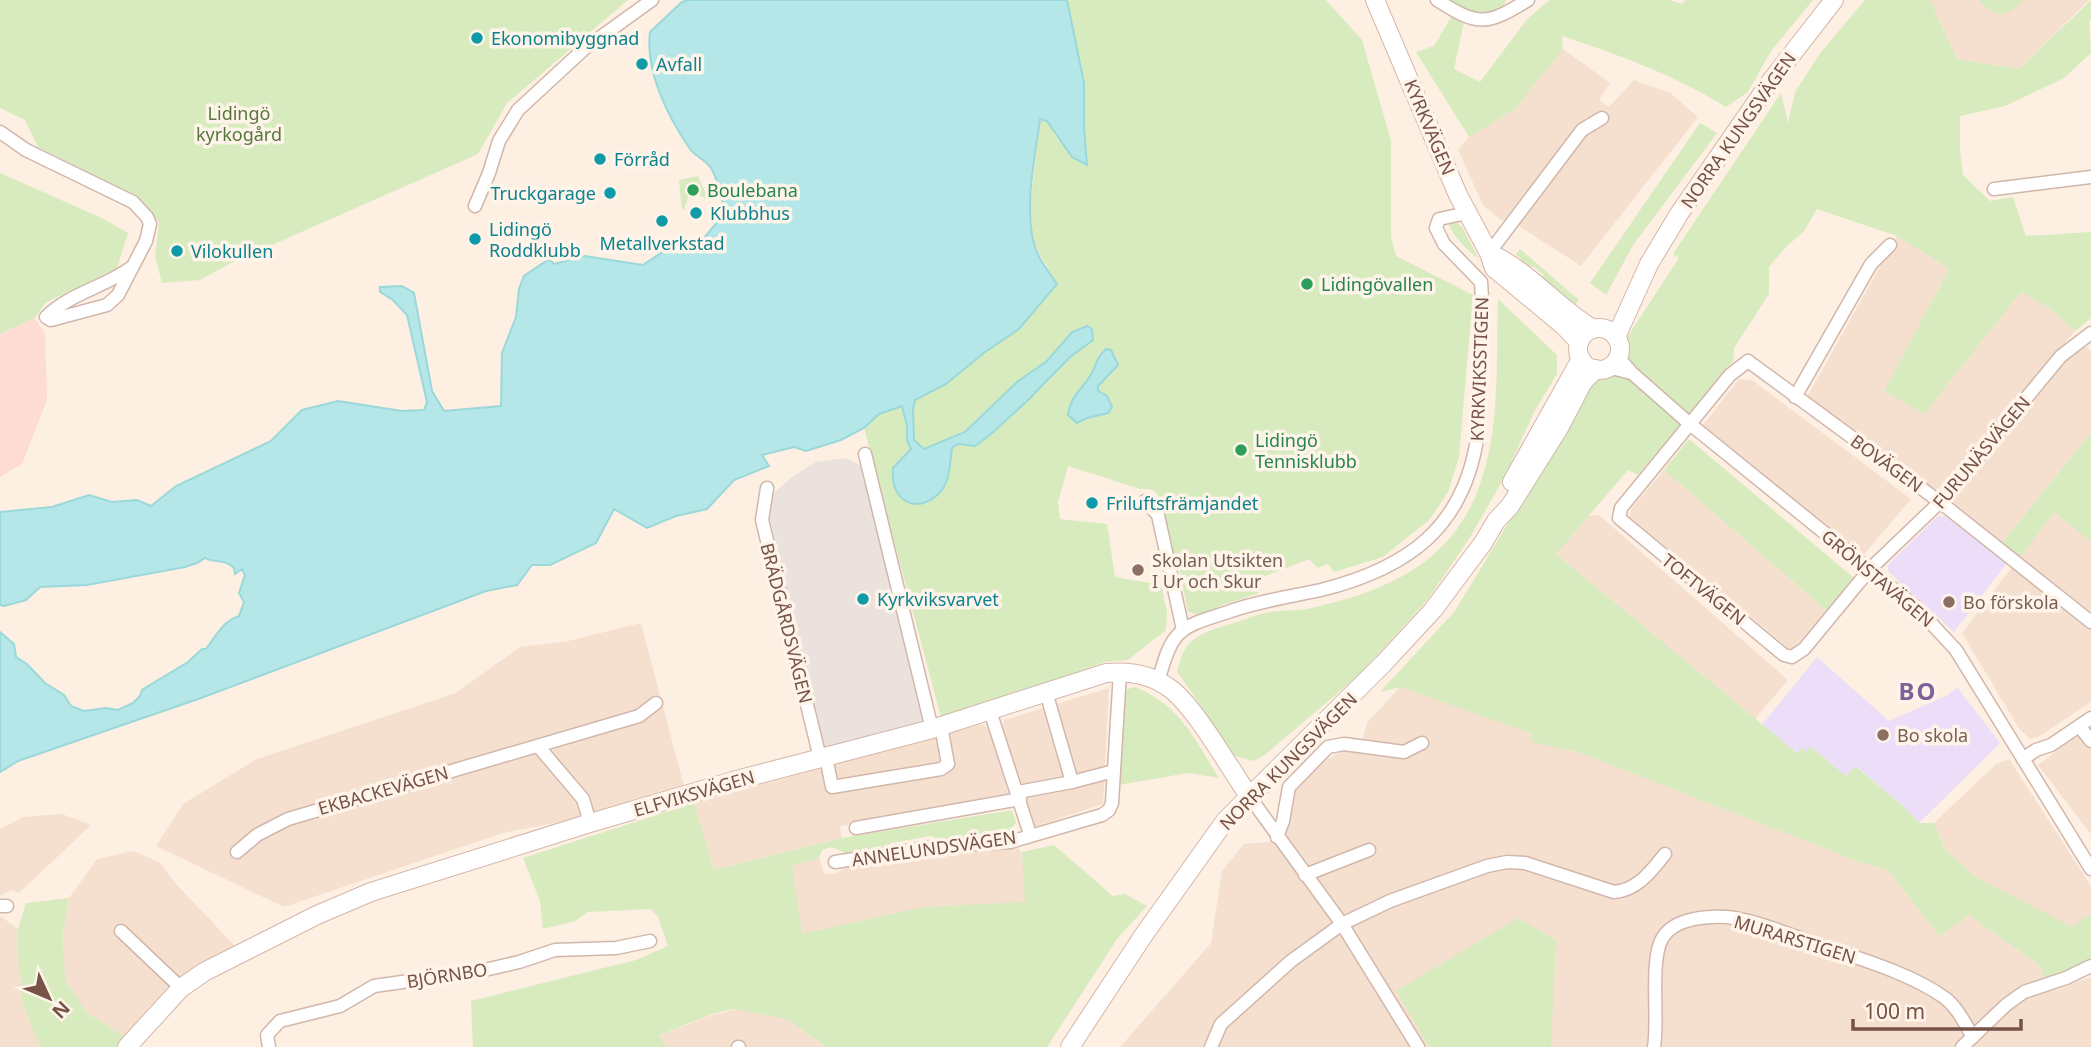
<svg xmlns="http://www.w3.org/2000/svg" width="2091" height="1047" font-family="'Noto Sans',sans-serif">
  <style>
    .residential { fill: #f5e0d0 }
    .commercial { fill: #fedcd5 }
    .industrial { fill: #ece2dd }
    .education { fill: #ecdef9 }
    .green { fill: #d7ebbf }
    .water { fill: #b5e7e8; stroke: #9bd8da; stroke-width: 2 }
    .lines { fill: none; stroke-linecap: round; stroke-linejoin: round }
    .street-casing { stroke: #d1b7ab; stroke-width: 15 }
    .secondary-casing { stroke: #d4b6a8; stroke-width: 20 }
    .street { stroke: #fff; stroke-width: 12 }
    .secondary { stroke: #fff; stroke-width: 18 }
    .culture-dot { fill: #0f9aa8; stroke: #fff4e9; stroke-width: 2.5 }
    .leisure-dot { fill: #2e9e5b; stroke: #fff4e9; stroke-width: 2.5 }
    .education-dot { fill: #8d6e63; stroke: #fff4e9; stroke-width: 2.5 }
    .labels { text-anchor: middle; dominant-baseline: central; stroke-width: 7; stroke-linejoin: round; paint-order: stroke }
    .culture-label { font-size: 18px; fill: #0d838f; stroke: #fff4e9; text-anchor: start }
    .park-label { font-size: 18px; fill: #54773c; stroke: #fff4e9 }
    .street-label { font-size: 18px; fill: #765247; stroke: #fff4e9 }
    .leisure-label { font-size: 18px; fill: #27864d; stroke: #fff4e9; text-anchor: start }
    .education-label { font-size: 18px; fill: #785e54; stroke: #fff4e9; text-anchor: start }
    .district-label { font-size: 24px; font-weight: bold; letter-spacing: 2px; fill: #80629a; stroke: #fff4e9 }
  </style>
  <rect width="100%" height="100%" fill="#fdefe2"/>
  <!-- residential -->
  <g class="residential">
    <polygon points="1930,0 2089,0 2019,69 1957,59"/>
    <polygon points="1563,49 1610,83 1599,100 1609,107 1634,80 1670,93 1698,117 1581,266 1519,226 1501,220 1483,205 1458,150 1469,137 1515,109"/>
    <polygon points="1897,236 1949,269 1884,391 1924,414 2021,292 2051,309 2075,331 1944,488 1931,490 1806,399"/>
    <polygon points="2084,345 2091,351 2091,433 2001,544 1947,504 2065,362"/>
    <polygon points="1739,379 1752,380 1911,499 1862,557 1702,426"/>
    <polygon points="1664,470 1827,611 1792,651 1630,517 1631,509"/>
    <polygon points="2054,512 2091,542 2091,702 2038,737 2030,739 2020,730 1962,633"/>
    <polygon points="1599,515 1788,680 1755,719 1556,554 1587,516"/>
    <polygon points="641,623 685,790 603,814 503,833 284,907 156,846 183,804 257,759 456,693 520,647 568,641"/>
    <polygon points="1401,686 1533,734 1532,742 1581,753 1862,863 1888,870 1939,936 1969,915 2039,965 2045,981 2056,990 2091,977 2091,1047 1120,1047 1211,943 1222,871 1244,844 1269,842 1288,829 1291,794 1320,764 1343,750 1359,752 1367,723"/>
    <polygon points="1109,688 1103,804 1031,828 1002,731 1004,720"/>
    <polygon points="982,724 989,729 1009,795 1005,800 840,826 842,838 714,870 694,803"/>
    <polygon points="2091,725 2091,834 2038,765"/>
    <polygon points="2009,759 2091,886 2091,914 2072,928 1976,877 1945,850 1934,823 1996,764"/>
    <polygon points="62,814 91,825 19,893 12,890 0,896 0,829 23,817"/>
    <polygon points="1016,845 1022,853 1026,903 802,934 791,866 819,858 824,874 834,874 849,866 957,847"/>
    <polygon points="133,851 159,862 175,883 236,947 183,975 128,1038 88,1014 65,980 63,933 69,898 97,859"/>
    <polygon points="0,916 18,929 18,957 23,1005 40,1047 0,1047"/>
    <polygon points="737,1009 762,1012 787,1019 826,1047 666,1047 661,1035 712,1015"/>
  </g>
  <!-- commercial -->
  <polygon class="commercial" points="35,318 45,334 47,400 22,464 0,477 0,334"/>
  <!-- industrial -->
  <polygon class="industrial" points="846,458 873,472 936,721 824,749 767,507 771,496 792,477 816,462"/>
  <!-- education -->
  <g class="education">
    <polygon points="1942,516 1948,518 2006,564 1954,632 1889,572 1888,569 1888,565 1937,517"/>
    <polygon points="1817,657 1889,721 1948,695 1957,687 2000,743 1919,823 1903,806 1856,766 1846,776 1811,747 1806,752 1798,753 1760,727"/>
  </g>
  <!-- green -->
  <g class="green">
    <polygon points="0,0 628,0 507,103 478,154 229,264 200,280 162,283 155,256 159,222 136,195 38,147 25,120 0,108"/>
    <path d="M1067 0H1326L1362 40 1391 141V237L1396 256 1473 295 1459 457 1448 492 1430 519 1383 557 1334 572 1328 564 1317 568 1309 559 1255 580 1259 593 1220 606 1201 615 1188 612 1177 557 1169 551C1167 535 1167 507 1156 493 1152 488 1146 489 1140 489L1068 466 1058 502 1060 519 1107 524 1115 577 1161 585 1167 612 1166 630 1128 660 1104 662 942 721 864 428 879 414 908 404 946 384 985 352 1019 329 1057 284 1033 242 1030 208 1040 119 1047 121 1058 140 1087 164 1084 128V83Z"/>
    <path d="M1448 0H1506L1503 7C1478 18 1471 14 1448 0Z"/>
    <path d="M1550 0H1669L1682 4 1685 0H1813L1771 51 1748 92 1726 107C1675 75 1619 55 1562 36L1563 49 1515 109 1469 137 1416 52 1434 46 1452 16 1464 22 1454 69 1480 82 1528 18Z"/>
    <polygon points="1865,0 1930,0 1957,59 2019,69 2091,0 2091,20 2089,21 2091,53 2064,78 2005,106 1960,116 1960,151 1963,175 1990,201 2013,197 2026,236 2091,232 2091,318 2075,331 2051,309 2021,292 1924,414 1884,391 1949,269 1897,236 1817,209 1804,231 1786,247 1769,267 1769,294 1734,348 1733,361 1638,475 1628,470 1556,554 1797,753 1802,748 1806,752 1810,746 1846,776 1855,766 1903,806 1919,823 1934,823 1945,850 1976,877 2072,927 2091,914 2091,958 2045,981 2039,965 1969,915 1939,936 1888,870 1862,863 1581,753 1531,742 1532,734 1401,687 1380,692 1455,611 1591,386 1603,374 1611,372 1624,351 1624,342 1679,258 1673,254 1781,93 1788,123 1795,92 1821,52"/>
    <path d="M1978 0H2024C2004 18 1998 19 1978 0Z"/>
    <polygon points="1700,123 1717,133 1633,245 1606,295 1590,283"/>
    <polygon points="0,173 104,219 128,233 117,268 45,303 35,318 0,334"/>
    <polygon points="698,176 708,199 690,192 684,210 682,209 679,180"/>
    <path d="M1454 221 1462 227 1479 259C1464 248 1456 239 1448 223Z"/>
    <polygon points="1520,249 1579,300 1575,305 1542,278 1544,275 1533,266 1529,268 1516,254"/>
    <path d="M1498 299 1557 355V374L1535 410 1504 478 1469 539 1428 599 1360 674 1266 754 1254 761 1235 756 1177 671C1180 663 1182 652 1187 646 1199 632 1217 628 1234 623 1246 619 1258 614 1270 612 1282 610 1295 611 1307 609 1381 593 1449 566 1478 490 1501 430 1496 362 1498 299Z"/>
    <polygon points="2091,433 2091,542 2054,512 2019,559 2001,544"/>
    <polygon points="1689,439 1855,579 1827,611 1664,470"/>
    <path d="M1135 687C1181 706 1193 737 1219 778L1188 773 1119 785 1125 692 1128 689Z"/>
    <polygon points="694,803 714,870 842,838 1012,810 1016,822 1009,834 942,839 930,836 891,843 880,851 850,855 832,847 822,850 819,858 792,866 802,934 924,907 1025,902 1022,852 1054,845 1113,896 1125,894 1147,906 1117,939 1047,1047 826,1047 787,1019 732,1009 712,1014 660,1035 666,1047 473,1047 471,1001 636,960 668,946 658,917 651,909 588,912 575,921 543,929 540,901 523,858"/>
    <polygon points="69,898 63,933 65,980 88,1014 128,1038 119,1047 40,1047 23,1005 18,957 18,929 26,903"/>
    <polygon points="1518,918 1556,940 1551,1047 1429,1047 1396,991"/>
  </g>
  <!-- water -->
  <g class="water">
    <path d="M689 0H1067L1084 83V128L1087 165 1072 157 1047 121 1040 119C1035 157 1025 202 1033 240 1036 256 1048 271 1057 284L1019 329 985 352 946 384 915 400 913 410 914 440 924 449 965 432 1017 382 1047 361 1072 332 1087 326 1092 329 1093 340 1070 357 1027 401 991 434 975 446 958 444 952 448C950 461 950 481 941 491 918 517 889 501 893 468L911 449 907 440V426L902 406 879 414 864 428 841 440 806 451 794 447 762 455 769 466 734 480 707 509 676 516 647 528 614 509 596 543 550 565H532L517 585 486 591 201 698 18 761 0 772V632L14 644 16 657 27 664 45 683 64 695 71 706 84 711 106 708 118 710 133 703 140 696 142 690 188 662 202 649H206C216 636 223 621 239 616L244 602 239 593 245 575 242 569 235 574 234 568C226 559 214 563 205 558L197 563 185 567 87 585 40 587 26 600 4 606 0 605V512L52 507 89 495 112 502 137 500 151 506 176 486 271 441 302 410 338 401 402 411 424 410 427 402 407 315 393 300 380 292V287L402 286 414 293 432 391 444 411 501 406 502 353 516 317 519 289 524 276 549 259 554 264 585 256 643 265 667 249 704 238 723 215C724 202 718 180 711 168 706 160 696 157 690 149 668 117 645 72 650 32L682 2Z"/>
    <path d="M1106 349 1111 350 1118 365 1098 386V391L1107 396 1112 407 1108 413 1087 418 1077 423 1068 415C1071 393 1086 387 1094 369 1097 361 1099 355 1106 349Z"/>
  </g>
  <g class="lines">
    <defs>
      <g id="street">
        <path d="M1437 0C1479 27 1487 25 1528 0"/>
        <path d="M0 132 26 150 133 202 147 217 150 224 146 241 118 295 107 305 51 320 46 317C70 293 105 287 132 267"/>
        <polyline points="1994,189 2091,177"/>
        <polyline points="475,206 489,173 499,141 518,110 584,49 652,0"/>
        <polyline points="1489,253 1582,130 1602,118"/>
        <polyline points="2091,333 2061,356 1940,502 1870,569 1804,649 1792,657 1784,655 1619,518 1621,508 1730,375 1748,361 1940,502 2091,622"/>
        <polyline points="1618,357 1632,373 1690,424 1916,607 1956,650 2091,869"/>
        <polyline points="1608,367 1631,373"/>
        <polyline points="1795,397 1871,264 1890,245"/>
        <polyline points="865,454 932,729"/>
        <polyline points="767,488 762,520 820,758"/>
        <polyline points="1145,501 1158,515 1183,630"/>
        <path d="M1158 681C1163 667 1166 649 1176 637 1188 622 1211 618 1228 612 1258 601 1289 597 1321 590 1409 568 1465 527 1478 433L1482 297 1481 282 1444 244 1436 228 1439 219 1467 213"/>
        <polyline points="990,711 1030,834"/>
        <polyline points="2080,727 2091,741"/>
        <polyline points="538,746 583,799 590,823"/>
        <polyline points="826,757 832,787 941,769 948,764 941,726"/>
        <polyline points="2023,759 2036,750 2051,745 2091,718"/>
        <polyline points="1072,782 1114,771"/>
        <polyline points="1018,792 1072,782 1046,692"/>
        <polyline points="1249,796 1342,924 1418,1047"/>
        <polyline points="856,828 1020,799"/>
        <polyline points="1277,837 1283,821 1289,787 1328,747 1344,744 1404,752 1422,743"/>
        <polyline points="237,852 257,835 288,819 639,716 656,703"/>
        <polyline points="835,862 938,846 1010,842 1102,815 1109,810 1112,803 1120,672"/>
        <polyline points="1305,875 1369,850"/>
        <polyline points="0,906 7,906"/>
        <polyline points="121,931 181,988"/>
        <polyline points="269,1047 267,1035 280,1021 340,1006 374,986 480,971 519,962 555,950 616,948 650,941"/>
        <polyline points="738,1047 739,1047"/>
        <path d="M1211 1047 1221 1024 1291 961 1342 924 1390 901 1487 866 1507 862 1525 863 1614 892C1638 890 1651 871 1665 854"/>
        <path d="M1654 1047C1659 1019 1649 958 1663 937 1675 918 1707 916 1727 917 1754 920 1782 932 1808 941 1851 956 1909 972 1945 998 1958 1008 1965 1024 1973 1037"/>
        <polyline points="1962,1047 2006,1005 2024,992 2066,978 2091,966"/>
      </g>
      <g id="secondary">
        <polyline points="1375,0 1458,195 1489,253 1494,268 1564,326 1579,342"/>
        <path d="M1489 253C1528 270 1556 307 1593 329"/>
        <circle cx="1599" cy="349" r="21"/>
        <polyline points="1616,337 1649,264 1679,214 1771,81 1834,0"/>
        <polyline points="1512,482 1581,359"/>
        <path d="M127 1047 181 988 204 972 317 915 371 892 590 823 733 781 932 729 1106 673C1127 671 1150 674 1168 687 1193 703 1230 769 1249 796"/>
        <polyline points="1070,1047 1143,936 1225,821 1383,664 1433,610 1483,543 1496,521 1510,506 1559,428 1583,382 1596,369"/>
      </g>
    </defs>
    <!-- street casing -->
    <use href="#street" class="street-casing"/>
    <!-- secondary casing -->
    <use href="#secondary" class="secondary-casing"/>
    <!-- street -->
    <use href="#street" class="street"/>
    <!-- secondary -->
    <use href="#secondary" class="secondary"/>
  </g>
  <!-- markers -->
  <g class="culture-dot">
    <circle cx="477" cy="38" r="7"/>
    <circle cx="642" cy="64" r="7"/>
    <circle cx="600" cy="159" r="7"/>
    <circle cx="610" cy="193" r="7"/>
    <circle cx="696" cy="213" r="7"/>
    <circle cx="662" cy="221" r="7"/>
    <circle cx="475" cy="239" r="7"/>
    <circle cx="177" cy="251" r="7"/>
    <circle cx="1092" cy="503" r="7"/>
    <circle cx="863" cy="599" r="7"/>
  </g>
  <g class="leisure-dot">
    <circle cx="693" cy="190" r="7"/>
    <circle cx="1307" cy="284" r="7"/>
    <circle cx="1241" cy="450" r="7"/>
  </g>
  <g class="education-dot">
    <circle cx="1138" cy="570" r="7"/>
    <circle cx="1949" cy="602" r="7"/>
    <circle cx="1883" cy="735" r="7"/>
  </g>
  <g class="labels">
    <!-- culture labels -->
    <g class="culture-label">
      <text x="491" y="38">Ekonomibyggnad</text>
      <text x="656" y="64">Avfall</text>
      <text x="614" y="159">Förråd</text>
      <text x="596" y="193" text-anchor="end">Truckgarage</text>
      <text x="710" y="213">Klubbhus</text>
      <text x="489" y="229">Lidingö<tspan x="489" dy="21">Roddklubb</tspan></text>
      <text x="662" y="243" text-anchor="middle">Metallverkstad</text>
      <text x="191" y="251">Vilokullen</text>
      <text x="1106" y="503">Friluftsfrämjandet</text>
      <text x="877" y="599">Kyrkviksvarvet</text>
    </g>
    <!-- park labels -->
    <g class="park-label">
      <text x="239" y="113">Lidingö<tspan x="239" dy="21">kyrkogård</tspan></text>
    </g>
    <!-- street labels -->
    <g class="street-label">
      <text transform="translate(1430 127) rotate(67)">KYRKVÄGEN</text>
      <text transform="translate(1738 130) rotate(-55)">NORRA KUNGSVÄGEN</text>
      <text transform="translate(1479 369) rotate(-88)">KYRKVIKSSTIGEN</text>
      <text transform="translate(1981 452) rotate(-50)">FURUNÄSVÄGEN</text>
      <text transform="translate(1887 463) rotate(36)">BOVÄGEN</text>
      <text transform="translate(1878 578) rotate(40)">GRÖNSTAVÄGEN</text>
      <text transform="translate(1704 589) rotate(39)">TOFTVÄGEN</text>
      <text transform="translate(787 623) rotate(76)">BRÄDGÅRDSVÄGEN</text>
      <text transform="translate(1288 761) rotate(-45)">NORRA KUNGSVÄGEN</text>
      <text transform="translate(383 790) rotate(-16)">EKBACKEVÄGEN</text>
      <text transform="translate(694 793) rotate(-16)">ELFVIKSVÄGEN</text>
      <text transform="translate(934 848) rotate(-8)">ANNELUNDSVÄGEN</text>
      <text transform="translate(1795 939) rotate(17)">MURARSTIGEN</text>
      <text transform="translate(447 975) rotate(-9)">BJÖRNBO</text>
    </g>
    <!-- leisure labels -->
    <g class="leisure-label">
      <text x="707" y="190">Boulebana</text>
      <text x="1321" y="284">Lidingövallen</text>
      <text x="1255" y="440">Lidingö<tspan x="1255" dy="21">Tennisklubb</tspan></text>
    </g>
    <!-- education labels -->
    <g class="education-label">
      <text x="1152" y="560">Skolan Utsikten<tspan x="1152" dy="21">I Ur och Skur</tspan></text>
      <text x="1963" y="602">Bo förskola</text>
      <text x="1897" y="735">Bo skola</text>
    </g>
    <!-- district labels -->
    <g class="district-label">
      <text x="1918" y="690">BO</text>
    </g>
  </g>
  <!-- north arrow -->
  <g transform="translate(49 998) rotate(134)" stroke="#fff4e9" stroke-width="5" paint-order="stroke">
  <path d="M0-5L12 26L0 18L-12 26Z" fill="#765247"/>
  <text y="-10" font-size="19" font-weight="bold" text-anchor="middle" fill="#765247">N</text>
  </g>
  <!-- scale -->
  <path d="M1853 1019v10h168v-10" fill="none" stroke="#765247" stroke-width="3.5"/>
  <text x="1864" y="1019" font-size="21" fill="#765247" stroke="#fff4e9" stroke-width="5" paint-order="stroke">100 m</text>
</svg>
